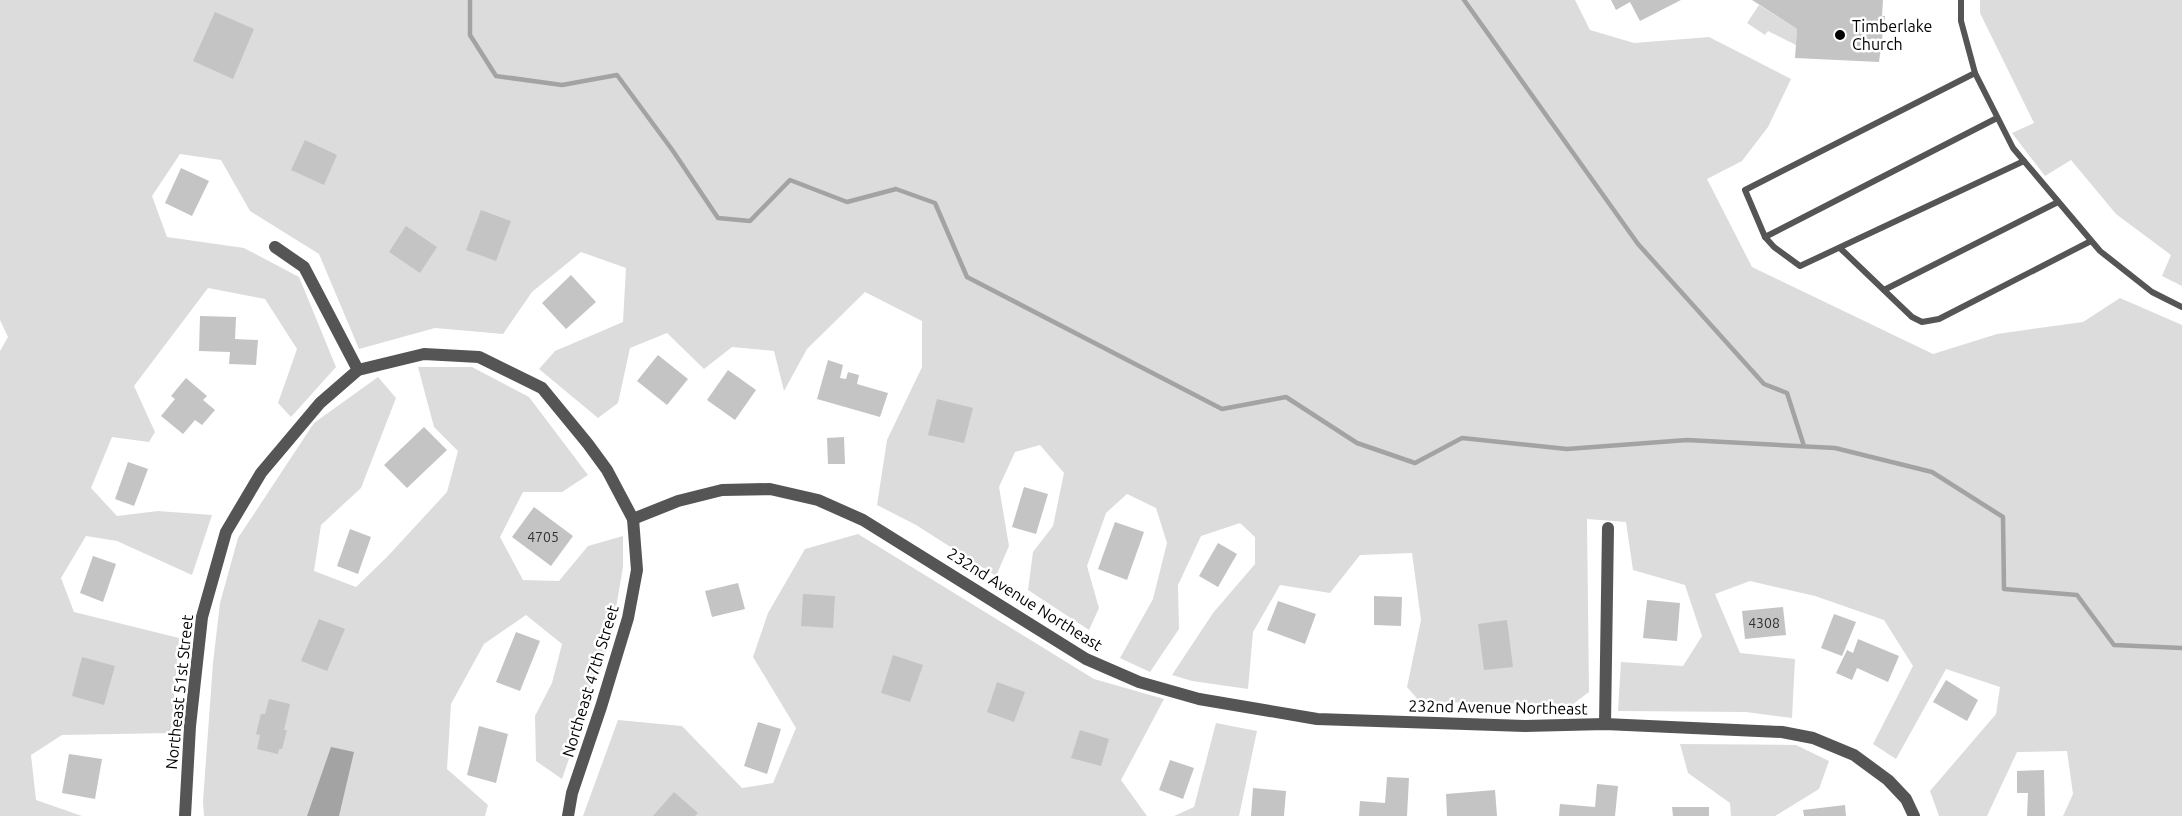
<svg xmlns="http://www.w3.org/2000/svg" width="2182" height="816" font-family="Ubuntu,sans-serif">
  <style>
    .green { fill: #dcdcdc }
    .water { fill: #a3a3a3 }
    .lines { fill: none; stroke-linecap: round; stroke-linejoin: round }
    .stream { stroke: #a3a3a3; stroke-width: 4.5 }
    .building { fill: #c4c4c4 }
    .service { stroke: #555; stroke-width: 6 }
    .minor { stroke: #555; stroke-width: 12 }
    .poi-dot { fill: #000; stroke: #fff; stroke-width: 2 }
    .labels { text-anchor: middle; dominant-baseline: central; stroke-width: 5; stroke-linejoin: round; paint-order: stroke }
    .number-label { font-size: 14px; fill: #313131 }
    .poi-label { font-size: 16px; fill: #000; stroke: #fff; text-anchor: start }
    .street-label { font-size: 16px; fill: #000; stroke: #fff }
  </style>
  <rect width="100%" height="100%" fill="#fff"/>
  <!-- green -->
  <g class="green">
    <polygon points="0,0 1575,0 1590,30 1634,43 1709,37 1791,79 1768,127 1742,161 1707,179 1752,267 1933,354 1997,334 2083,322 2120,298 2182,325 2182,816 2063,816 2073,794 2067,751 2017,752 1987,816 1939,816 1930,791 1996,714 2000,687 1946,669 1896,759 1873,744 1913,666 1884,620 1815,596 1750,581 1715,594 1740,653 1795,659 1792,718 1746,712 1618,711 1621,662 1683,666 1702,636 1685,585 1633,570 1626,522 1587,519 1589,692 1573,704 1420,702 1407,687 1421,620 1412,553 1360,555 1330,593 1280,585 1253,632 1248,689 1192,681 1172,675 1213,613 1255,564 1255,537 1240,523 1201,536 1178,585 1179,629 1150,672 1120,658 1153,599 1167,543 1156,508 1127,494 1106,513 1087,566 1099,608 1089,630 1028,590 1033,552 1053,526 1064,473 1040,445 1015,452 999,487 1009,546 996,576 916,525 877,505 887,440 922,367 922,321 865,292 807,349 784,391 774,351 732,347 704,369 667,333 630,348 618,403 598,418 539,369 555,351 623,322 626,268 581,252 532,292 503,334 435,328 359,349 319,254 250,211 221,160 180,154 152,196 167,237 244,248 299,277 336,367 291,417 278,403 297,349 265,299 208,288 134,386 155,432 149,442 112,437 91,488 117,516 158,511 212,515 192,575 117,541 86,536 61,578 74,612 179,638 171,733 62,735 31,755 36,800 82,816 0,816 0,351 8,337 0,320"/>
    <polygon points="1980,0 2182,0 2182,286 2162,276 2171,255 2116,214 2071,160 2045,176 2012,133 2034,123 1980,13"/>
    <polygon points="1759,5 1797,29 1796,45 1768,31 1765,35 1747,23"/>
    <polygon points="418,367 472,367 529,397 588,475 562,492 523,492 500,537 523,580 559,581 588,546 623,536 623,567 611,637 562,779 536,761 535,716 552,683 562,644 526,615 484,644 451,704 447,769 488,805 485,816 204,816 203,801 213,663 220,603 238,538 314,423 378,377 396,398 361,488 321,525 314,571 356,587 387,557 447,492 458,451 434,427"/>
    <polygon points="858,534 1094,679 1164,699 1121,780 1147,816 583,816 618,720 682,726 742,788 773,783 796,728 753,657 768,613 805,549"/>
    <polygon points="1216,723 1257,731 1239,816 1174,816 1194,807"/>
    <polygon points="1680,744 1796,745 1829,761 1819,789 1775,816 1731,816 1730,803 1688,773"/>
  </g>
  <!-- water -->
  <polygon class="water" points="331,747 354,752 339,816 307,816"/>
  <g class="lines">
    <!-- stream -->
    <g class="stream">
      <polyline points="470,0 470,35 496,76 562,85 617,75 673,151 718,218 750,221 790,180 847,202 896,189 935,203 967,277 1222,409 1286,397 1357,443 1415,463 1462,438 1567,449 1687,440 1835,448 1932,472 2003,517 2004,589 2077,595 2114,645 2182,648"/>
      <polyline points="1464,0 1638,244 1764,384 1787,393 1804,446"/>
    </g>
  </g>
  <!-- building -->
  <g class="building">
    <polygon points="1611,0 1681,0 1640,21 1630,2 1616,10"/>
    <polygon points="1752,0 1883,0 1882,16 1885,16 1879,62 1795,58 1797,29"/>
    <polygon points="215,12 254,29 233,79 193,61"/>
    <polygon points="305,140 337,155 324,185 291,170"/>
    <polygon points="181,168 209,181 192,216 165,203"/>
    <polygon points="481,210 511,221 496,261 466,250"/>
    <polygon points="406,226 437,247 420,273 389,252"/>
    <polygon points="571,275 596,302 566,329 542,303"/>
    <polygon points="200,316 236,317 235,339 258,340 256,365 229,364 230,352 199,351"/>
    <polygon points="658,355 688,379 667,405 637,381"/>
    <polygon points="828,360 843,365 840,378 846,379 848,372 859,375 857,384 888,393 880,417 817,399"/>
    <polygon points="728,370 756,390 735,420 707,400"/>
    <polygon points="186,378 207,396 203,400 215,410 202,425 195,420 183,434 161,416 175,399 171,396"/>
    <polygon points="937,399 973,408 964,443 928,435"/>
    <polygon points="424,427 447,450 407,488 384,465"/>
    <polygon points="844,437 845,464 828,464 827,438"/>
    <polygon points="128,462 148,469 134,506 115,499"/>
    <polygon points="1024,487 1048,494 1036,534 1012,527"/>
    <polygon points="534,507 573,536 551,566 512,537"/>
    <polygon points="1115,522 1144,532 1127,580 1098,569"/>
    <polygon points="350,529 371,537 358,574 337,566"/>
    <polygon points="1218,543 1237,554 1218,587 1199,576"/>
    <polygon points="93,556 116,564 103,602 80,593"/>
    <polygon points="738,583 745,609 712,617 705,591"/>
    <polygon points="803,594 835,596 833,628 801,626"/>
    <polygon points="1374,596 1402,597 1401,626 1374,625"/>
    <polygon points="1647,600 1680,603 1677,641 1643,638"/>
    <polygon points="1278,601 1316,614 1305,644 1267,630"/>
    <polygon points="1783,607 1786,635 1745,639 1742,611"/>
    <polygon points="1834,614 1856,622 1842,656 1821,648"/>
    <polygon points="319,619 345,629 327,671 301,661"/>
    <polygon points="1507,620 1513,667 1484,670 1478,624"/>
    <polygon points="516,632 540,641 520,691 496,682"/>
    <polygon points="1858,639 1899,656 1888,682 1857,668 1852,680 1836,673 1847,650 1853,653"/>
    <polygon points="893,655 923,665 910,702 881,693"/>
    <polygon points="82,657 115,666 104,705 72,696"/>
    <polygon points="1946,680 1978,700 1967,721 1933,702"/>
    <polygon points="997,682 1025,692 1014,722 987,712"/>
    <polygon points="269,699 290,704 284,730 287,730 282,749 279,749 278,754 257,749 260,735 256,734 261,714 265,714"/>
    <polygon points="758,722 781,729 767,774 744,766"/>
    <polygon points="479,726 508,734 496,783 467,775"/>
    <polygon points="1080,730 1109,739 1101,766 1071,758"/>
    <polygon points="69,754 102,759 95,799 62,793"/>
    <polygon points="1170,760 1194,768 1183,799 1159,790"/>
    <polygon points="2044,770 2045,816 2027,816 2028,793 2017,793 2017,771"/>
    <polygon points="1387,777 1409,778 1407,816 1359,816 1360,801 1385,803"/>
    <polygon points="1597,784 1618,786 1615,816 1559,816 1560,804 1595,807"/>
    <polygon points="1253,788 1286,791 1284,816 1251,816"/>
    <polygon points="1495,790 1497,816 1447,816 1446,794"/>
    <polygon points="674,792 698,813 695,816 653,816"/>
    <polygon points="1845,805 1846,816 1804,816 1803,810"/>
    <polygon points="1672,807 1709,807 1709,816 1673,816"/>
  </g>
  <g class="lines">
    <!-- service -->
    <g class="service">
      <polyline points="1961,0 1961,21 1975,73 2013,148 2100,251 2152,292 2182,307"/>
      <polyline points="1975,73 1745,190 1765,237 1997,118"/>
      <polyline points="1765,237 1774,247 1800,266 2024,161"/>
      <polyline points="1840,248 1912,317 1922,322 1939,319 2091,241"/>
      <polyline points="1884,290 2058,202"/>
    </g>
    <!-- minor -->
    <g class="minor">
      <polyline points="275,247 304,267 358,370"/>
      <polyline points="633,519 678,501 722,490 770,489 818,500 863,520 1086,659 1139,682 1199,699 1317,719 1525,726 1605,724 1782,732 1813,738 1854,755 1888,780 1906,799 1914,816"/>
      <polyline points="1605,724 1608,528"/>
      <polyline points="185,816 190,726 202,617 226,532 261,473 320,403 358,370 424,354 479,357 542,388 588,444 607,470 633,519 637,570 628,618 601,707 572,793 568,816"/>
    </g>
  </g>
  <!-- markers -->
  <circle class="poi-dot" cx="1840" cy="35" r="6"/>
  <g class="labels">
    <!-- number labels -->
    <g class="number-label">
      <text x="543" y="537">4705</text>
      <text x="1764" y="623">4308</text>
    </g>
    <!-- poi labels -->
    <g class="poi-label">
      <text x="1852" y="26">Timberlake<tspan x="1852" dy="18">Church</tspan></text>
    </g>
    <!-- street labels -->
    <g class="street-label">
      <text transform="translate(1025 599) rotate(32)">232nd Avenue Northeast</text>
      <text transform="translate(590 681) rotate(-73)">Northeast 47th Street</text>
      <text transform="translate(179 692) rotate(-84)">Northeast 51st Street</text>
      <text transform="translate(1498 707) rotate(1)">232nd Avenue Northeast</text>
    </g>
  </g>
</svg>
